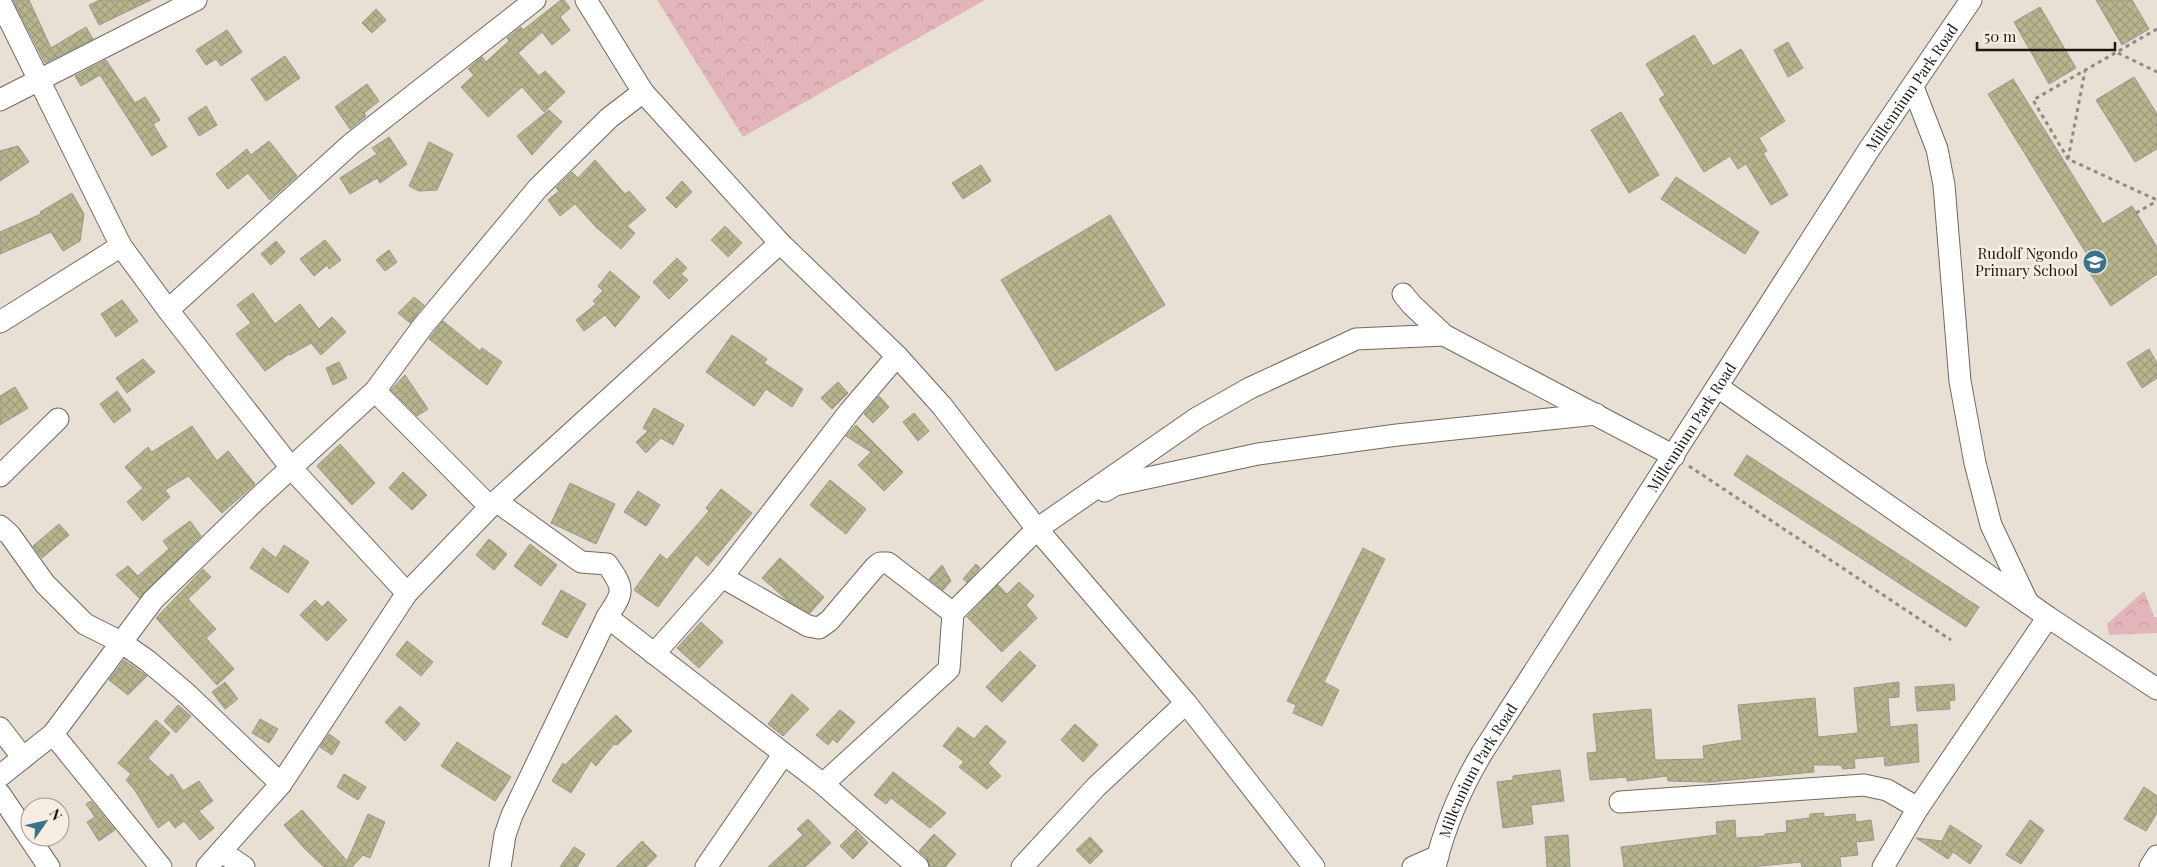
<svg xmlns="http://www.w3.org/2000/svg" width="2157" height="867" font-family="'Playfair Display',serif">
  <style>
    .park { fill: url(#park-crowns) }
    .building { fill: url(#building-cross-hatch); stroke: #98978b }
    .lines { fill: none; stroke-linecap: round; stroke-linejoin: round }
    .minor-casing { stroke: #70695f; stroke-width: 23 }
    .path { stroke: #908a82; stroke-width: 3; stroke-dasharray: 4 4; stroke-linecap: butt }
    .minor { stroke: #fff; stroke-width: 21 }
    .labels { text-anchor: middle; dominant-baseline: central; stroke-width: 5; stroke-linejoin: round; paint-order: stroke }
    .street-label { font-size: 15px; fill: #1b1814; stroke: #f6ede3 }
    .poi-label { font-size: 15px; fill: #1b1814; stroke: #f6ede3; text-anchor: end }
  </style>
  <defs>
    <pattern id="park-crowns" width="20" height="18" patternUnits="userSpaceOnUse" patternTransform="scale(1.25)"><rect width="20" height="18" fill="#e1b5ba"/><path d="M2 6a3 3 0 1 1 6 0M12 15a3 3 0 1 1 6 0" fill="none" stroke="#c09b9f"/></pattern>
    <pattern id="building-cross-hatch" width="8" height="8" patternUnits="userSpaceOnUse" patternTransform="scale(1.25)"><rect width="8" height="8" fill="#b7b58e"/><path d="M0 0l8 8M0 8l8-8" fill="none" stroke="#9d9b7a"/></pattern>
  </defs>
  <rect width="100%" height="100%" fill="#e9e0d5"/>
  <!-- park -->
  <g class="park">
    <polygon points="657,0 985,0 743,137"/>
    <polygon points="2144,591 2154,617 2157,617 2157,633 2109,635 2107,624"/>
  </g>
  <!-- building -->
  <g class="building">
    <polygon points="13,0 29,0 51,48 86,27 93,39 45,63"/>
    <polygon points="100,0 151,0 99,25 89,5"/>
    <polygon points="561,0 564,0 570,8 560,17 570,30 552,45 542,32 518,53 539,76 545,71 565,92 544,112 522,87 488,117 461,87 474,75 468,69 482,57 486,62 509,41 507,38 521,27 523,30"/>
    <polygon points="2096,0 2132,0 2149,29 2122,45"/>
    <polygon points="2040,7 2076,68 2049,84 2014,22"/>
    <polygon points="376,9 386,20 372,33 362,23"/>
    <polygon points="227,30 242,52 221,66 216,59 206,65 196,50"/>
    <polygon points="1694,35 1713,66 1741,49 1785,121 1759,138 1767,151 1763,153 1788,195 1771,205 1746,164 1738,169 1730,156 1704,172 1659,99 1665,95 1646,64"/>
    <polygon points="1788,42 1803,68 1788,77 1774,50"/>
    <polygon points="285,56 300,78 266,101 251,79"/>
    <polygon points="106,60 135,103 145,97 160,120 153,124 167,147 152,156 100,75 81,86 75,76"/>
    <polygon points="2134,77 2157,114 2157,149 2135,162 2096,100"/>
    <polygon points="2013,79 2103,224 2132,206 2157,247 2157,274 2111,306 2085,265 2091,261 1988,94"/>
    <polygon points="367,84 379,101 364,113 366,116 350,129 335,107"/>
    <polygon points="206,106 217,125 199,136 188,118"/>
    <polygon points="549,110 562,122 532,155 517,136"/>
    <polygon points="1621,112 1659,175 1629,193 1591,130"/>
    <polygon points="389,137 407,164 380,183 377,178 350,194 340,178 377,154 372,148"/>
    <polygon points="269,141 297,176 270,200 248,173 228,189 216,174 247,149 251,155"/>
    <polygon points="429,142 453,154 437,190 419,191 409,186"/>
    <polygon points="18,146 29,162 0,181 0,151"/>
    <polygon points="595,160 625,194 629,191 646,210 627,226 635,233 621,249 596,227 575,204 560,216 548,200 559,191 556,188 572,172 578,178"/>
    <polygon points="981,165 991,181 963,199 952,183"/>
    <polygon points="1676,177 1759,232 1745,254 1661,199"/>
    <polygon points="682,181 692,192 676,208 666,198"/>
    <polygon points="72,193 84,214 80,241 63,251 51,232 0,254 0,232 41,214 40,212"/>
    <polygon points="1110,215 1165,305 1056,371 1001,280"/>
    <polygon points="725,226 742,243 728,257 711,240"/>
    <polygon points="325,240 341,260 329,269 327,265 314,276 300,259"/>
    <polygon points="276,241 285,252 271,265 261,254"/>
    <polygon points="389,250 397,262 385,271 376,260"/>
    <polygon points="677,258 687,268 681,274 688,280 669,299 653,282"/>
    <polygon points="610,271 640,297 615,327 605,315 584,331 576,320 596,304 593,301 603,291 598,286"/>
    <polygon points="253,293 275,324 300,304 319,329 332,317 346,332 321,355 311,343 290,355 289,354 265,371 236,334 251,323 237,305"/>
    <polygon points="414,297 424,305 410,323 398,313"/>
    <polygon points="122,300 138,321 116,337 101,314"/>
    <polygon points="443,321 480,351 482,348 502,362 487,385 429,339"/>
    <polygon points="732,335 767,359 764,363 803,389 792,407 766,389 754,406 706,372"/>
    <polygon points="2149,349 2157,363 2157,378 2142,388 2127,363"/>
    <polygon points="143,359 155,372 127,393 116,378"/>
    <polygon points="339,362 347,378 333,385 326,368"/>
    <polygon points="405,375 428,409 417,416 391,390"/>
    <polygon points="838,382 848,393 832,409 821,398"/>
    <polygon points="15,387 28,408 0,425 0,396"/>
    <polygon points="117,391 131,410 114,423 100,404"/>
    <polygon points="879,396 889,407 873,423 864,414"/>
    <polygon points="654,408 684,425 673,445 661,438 646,453 636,442 648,431 643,428"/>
    <polygon points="914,413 929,431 918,441 903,422"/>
    <polygon points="856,425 903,472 884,491 858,465 871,452 846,436"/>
    <polygon points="192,426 217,461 228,451 255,484 222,513 188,476 165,490 170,497 143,521 127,502 143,488 125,467 148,447 152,452"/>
    <polygon points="340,444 375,483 352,505 317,466"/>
    <polygon points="1747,455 1979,607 1966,627 1734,475"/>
    <polygon points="403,472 427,495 412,510 389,488"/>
    <polygon points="830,480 866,509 846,534 810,505"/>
    <polygon points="570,483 615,504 596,544 551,523"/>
    <polygon points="721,489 752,513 708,566 696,555 658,607 634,590 660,554 667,560 709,511 706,508"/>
    <polygon points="638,491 660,505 646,526 624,512"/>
    <polygon points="190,521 201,536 139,598 116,575 128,566 138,576 169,549 163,541"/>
    <polygon points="59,524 69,535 42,558 33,546"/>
    <polygon points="489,539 507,554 494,570 476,555"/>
    <polygon points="530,544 557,565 541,586 514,566"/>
    <polygon points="284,545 309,562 288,593 250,568 263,548 276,558"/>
    <polygon points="1363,548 1385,559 1324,682 1339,690 1322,726 1293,713 1296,705 1287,701"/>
    <polygon points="780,558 824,597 810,613 787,600 762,578"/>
    <polygon points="976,564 980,568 967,582 963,579"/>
    <polygon points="942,565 951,581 943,590 929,579"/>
    <polygon points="203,569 211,577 188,599 216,629 206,638 234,669 217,685 156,618"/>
    <polygon points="1019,582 1034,596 1026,605 1037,618 1002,652 967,617 998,585 1007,594"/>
    <polygon points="561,590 586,604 567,638 542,624"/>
    <polygon points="315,600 322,607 328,601 347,620 327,641 300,615"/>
    <polygon points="701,622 723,642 699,668 677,648"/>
    <polygon points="407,641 433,662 421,676 396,655"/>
    <polygon points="1020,651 1036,666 1002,702 986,687"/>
    <polygon points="124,660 147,676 128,695 109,680"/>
    <polygon points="225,682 238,699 225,709 212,692"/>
    <polygon points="1899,682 1899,697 1888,698 1890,727 1917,724 1919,762 1885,766 1884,756 1854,759 1855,768 1843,769 1841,765 1813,765 1814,772 1710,782 1668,781 1667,776 1627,781 1627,777 1590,780 1587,753 1597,752 1593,714 1651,709 1655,760 1704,759 1703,746 1742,740 1738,705 1815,698 1818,737 1858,733 1854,688"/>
    <polygon points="1954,684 1955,700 1949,701 1950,709 1917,711 1915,687"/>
    <polygon points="792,694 809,709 783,736 768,724"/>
    <polygon points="178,705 191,716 176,733 164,721"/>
    <polygon points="400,706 420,724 405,741 385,722"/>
    <polygon points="840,710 855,722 837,743 833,739 828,745 816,735"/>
    <polygon points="616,715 632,731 617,745 614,744 596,766 591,761 571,793 552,781 563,763 565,765"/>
    <polygon points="260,719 278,729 269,743 252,733"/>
    <polygon points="156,720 170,733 148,758 168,777 172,774 183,791 199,781 213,801 199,811 214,828 200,840 184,821 175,828 169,820 158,828 134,789 126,780 131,774 118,763"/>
    <polygon points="1075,724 1098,745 1083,762 1061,740"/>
    <polygon points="986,725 1006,742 988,763 1001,776 987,789 959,767 964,762 943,746 958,727 974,739"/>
    <polygon points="329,734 340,742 332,755 320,747"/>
    <polygon points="457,742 511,777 495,801 441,766"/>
    <polygon points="1560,770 1564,801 1531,805 1533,824 1503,828 1497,782 1513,780 1513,776"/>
    <polygon points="893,772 946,813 930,828 891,798 886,804 874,795"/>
    <polygon points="344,774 366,787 358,800 337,787"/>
    <polygon points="2144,787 2157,796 2157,813 2146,831 2124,819"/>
    <polygon points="91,801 115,830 99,841 87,822 95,817 86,804"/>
    <polygon points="302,810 347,861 368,814 385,822 370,858 363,855 352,867 324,867 304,848 284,825"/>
    <polygon points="1824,813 1824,817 1855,814 1856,822 1871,820 1874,840 1856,842 1858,855 1840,857 1841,867 1802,867 1801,862 1751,867 1624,867 1621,847 1717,835 1716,822 1735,820 1736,838 1765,836 1765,834 1787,832 1786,821 1810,818 1810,814"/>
    <polygon points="808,819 831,843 805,867 768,867 803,835 797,829"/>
    <polygon points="2030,820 2044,830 2021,864 2006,855"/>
    <polygon points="1950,825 1982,846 1970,864 1953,852 1948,859 1916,838 1942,841"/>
    <polygon points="856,830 868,843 853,859 840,846"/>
    <polygon points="934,834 956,854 945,867 930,867 927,858 919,851"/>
    <polygon points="1568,835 1570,867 1547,867 1545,837"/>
    <polygon points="1090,837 1103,851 1090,864 1076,850"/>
    <polygon points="642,841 657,856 646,867 616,867"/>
    <polygon points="574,847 585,854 577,867 560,867"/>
  </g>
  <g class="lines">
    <defs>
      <g id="minor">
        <polyline points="586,0 643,92 780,243 897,356 942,406 1037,529 1186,703 1314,867"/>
        <polyline points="0,1 121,246 168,310 292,469 407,593"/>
        <polyline points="1913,87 1937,149 1944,185 1960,381 1975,463 1991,525 2028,603"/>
        <polyline points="0,100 196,0"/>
        <polyline points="1403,294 1412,305 1444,335 1674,456"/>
        <polyline points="168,310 351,144 535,0"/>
        <polyline points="0,322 121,246"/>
        <polyline points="1718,387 2048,617 2157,689"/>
        <polyline points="375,391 490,507"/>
        <polyline points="0,476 58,419"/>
        <polyline points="1105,491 1115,485 1258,454 1397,435 1596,414"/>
        <path d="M496 501 581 562 607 564C625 589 624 592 607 617L512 815 505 835 500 867"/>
        <polyline points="0,526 10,535 45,584 85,624 121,642 148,661 186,693 281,784"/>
        <polyline points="722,577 808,626 819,628 829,621 875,567 880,563 888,563 953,613"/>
        <polyline points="607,617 823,784 918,867"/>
        <polyline points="654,654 722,577 850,411 897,356"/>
        <polyline points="0,728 23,758"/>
        <polyline points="53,734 161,867"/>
        <polyline points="0,776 53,734 153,600 256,500 375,391 423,326 538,188 609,118 643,92"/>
        <polyline points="823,784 949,669 953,613 1037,529 1197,418 1250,388 1356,339 1444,335"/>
        <polyline points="0,794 49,867"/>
        <polyline points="1620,802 1864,785 1887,790 1918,808"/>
        <polyline points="222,852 244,867"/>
        <polyline points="207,867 281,784 407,593 490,507 780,243"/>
        <polyline points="706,867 783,755"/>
        <polyline points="1022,867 1096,787 1186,703"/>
        <polyline points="1413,867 1438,856"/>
        <path id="s1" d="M1435 867C1445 825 1460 790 1482 753L1870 148 1971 0"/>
        <polyline points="1883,867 1918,808 2048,617"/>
        <polyline points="2150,867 2157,856"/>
      </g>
    </defs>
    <!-- minor casing -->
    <use href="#minor" class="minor-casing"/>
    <!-- path -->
    <g class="path">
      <polyline points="2157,29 2033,100 2068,159 2157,200"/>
      <polyline points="2118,53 2157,72"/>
      <polyline points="2068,159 2085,71"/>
      <polyline points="2136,213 2155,202"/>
      <polyline points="1689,466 1951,640"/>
    </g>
    <!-- minor -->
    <use href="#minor" class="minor"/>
  </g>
  <!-- icons -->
  <defs>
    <symbol id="school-disc" viewBox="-11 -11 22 22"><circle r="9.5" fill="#3b738e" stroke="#f6ede3"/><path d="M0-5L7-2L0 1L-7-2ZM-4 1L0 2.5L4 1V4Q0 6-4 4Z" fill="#fff"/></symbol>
  </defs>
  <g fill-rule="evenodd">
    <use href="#school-disc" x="2081" y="248" width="28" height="28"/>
  </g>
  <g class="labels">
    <!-- street labels -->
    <g class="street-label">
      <text stroke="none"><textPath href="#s1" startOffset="916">Millennium Park Road</textPath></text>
      <text stroke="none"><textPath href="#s1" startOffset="511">Millennium Park Road</textPath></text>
      <text stroke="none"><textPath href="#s1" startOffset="106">Millennium Park Road</textPath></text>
    </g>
    <!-- poi labels -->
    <g class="poi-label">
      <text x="2078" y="253">Rudolf Ngondo<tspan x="2078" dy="17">Primary School</tspan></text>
    </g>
  </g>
  <!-- north arrow -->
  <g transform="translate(45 822) rotate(56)"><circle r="24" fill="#f6ede3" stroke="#9e9890"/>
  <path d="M0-4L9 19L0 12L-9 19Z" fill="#3b738e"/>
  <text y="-8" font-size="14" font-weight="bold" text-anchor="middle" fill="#1b1814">N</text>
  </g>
  <!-- scale -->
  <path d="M1977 42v8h138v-8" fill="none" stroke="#1b1814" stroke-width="2.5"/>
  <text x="1984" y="42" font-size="15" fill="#1b1814" stroke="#f6ede3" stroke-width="4" paint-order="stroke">50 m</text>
</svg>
